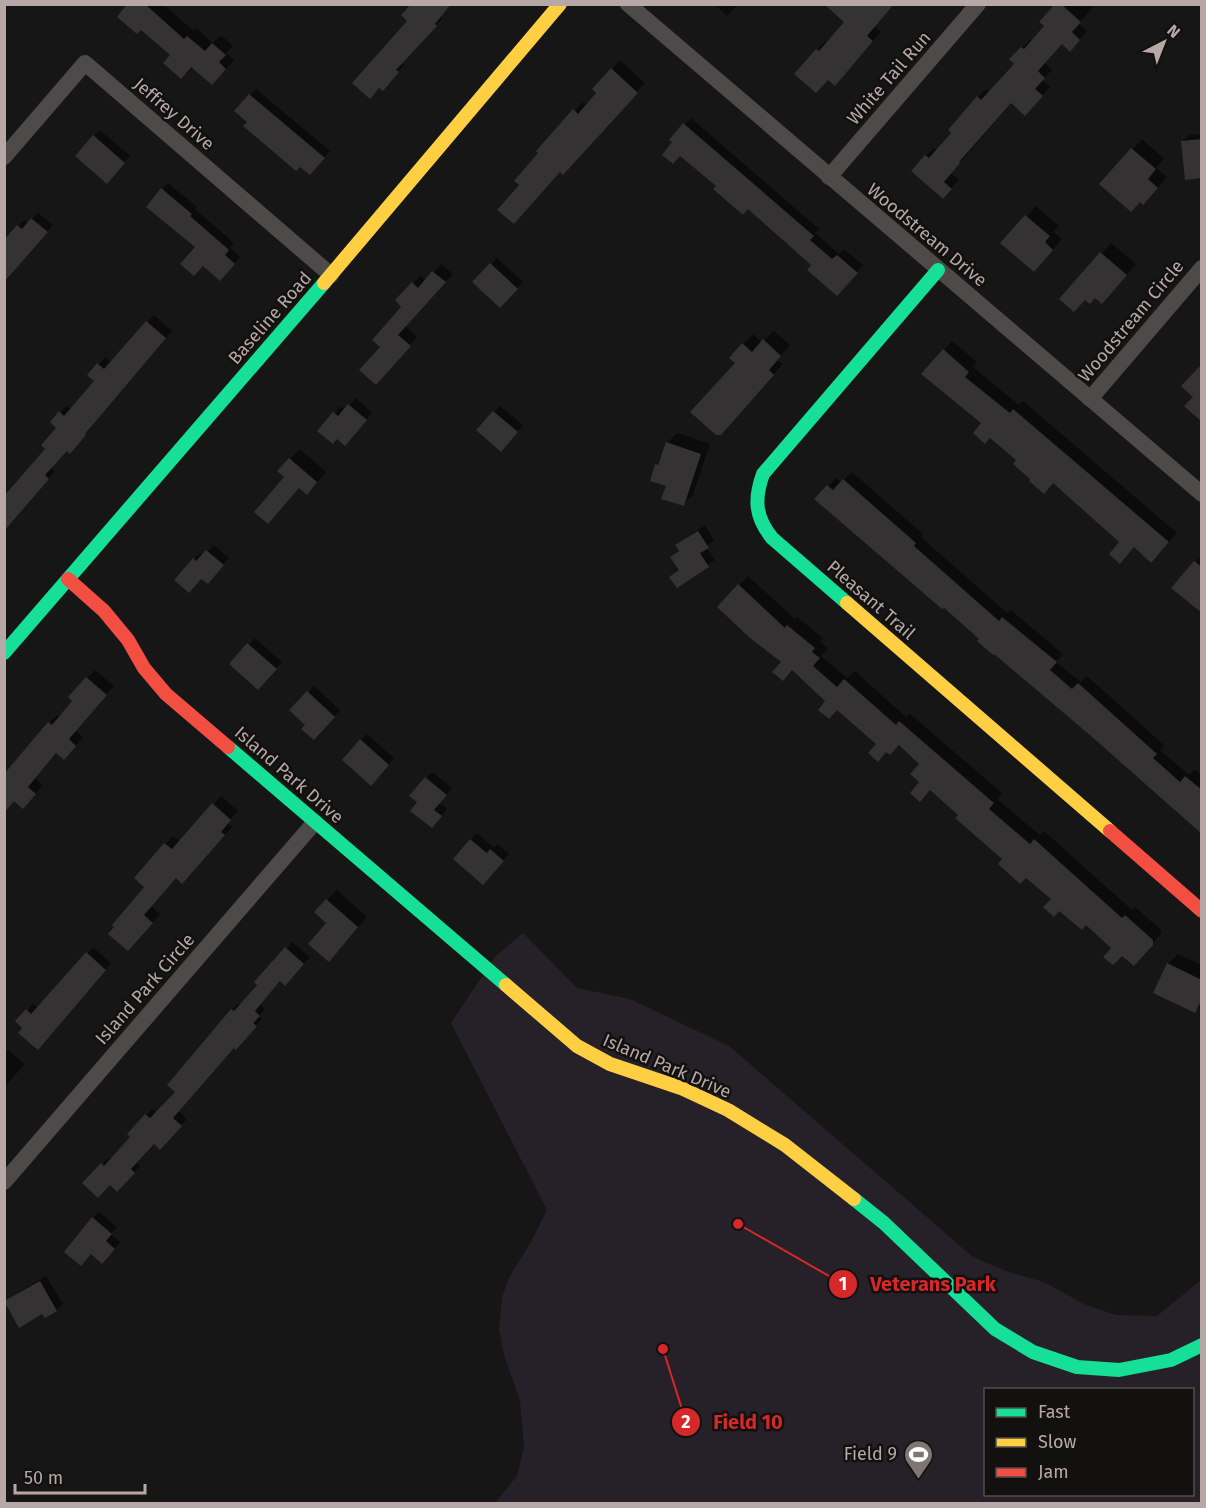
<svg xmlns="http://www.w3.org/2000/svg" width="1206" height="1508" font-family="'Fira Sans',sans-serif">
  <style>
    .green { fill: #262129; fill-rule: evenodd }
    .shadow { fill: #0007 }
    .building { fill: #343232 }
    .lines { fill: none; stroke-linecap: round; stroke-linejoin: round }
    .street { stroke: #4f4a4a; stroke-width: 16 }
    .fast { stroke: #16e098; stroke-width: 14 }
    .slow { stroke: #ffcf43; stroke-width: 14 }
    .jam { stroke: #f24e42; stroke-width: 14 }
    .labels { text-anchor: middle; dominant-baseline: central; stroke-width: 5; stroke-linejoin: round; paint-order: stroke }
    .street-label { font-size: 18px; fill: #b7a8a7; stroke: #121110 }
    .poi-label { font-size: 18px; fill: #b7a8a7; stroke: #121110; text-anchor: end }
    .leader { fill: none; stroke: #d62828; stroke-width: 2 }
    .callout-dot { fill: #d62828; stroke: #121110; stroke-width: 2 }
    .mark-label { font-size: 18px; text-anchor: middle; font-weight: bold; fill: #fff }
    .callout-label { font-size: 20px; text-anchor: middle; font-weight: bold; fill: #d62828; stroke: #121110; stroke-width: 5; stroke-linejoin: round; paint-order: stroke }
  </style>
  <rect width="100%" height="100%" fill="#161616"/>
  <!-- green -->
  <path class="green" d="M523 933 577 988 630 999 729 1046 973 1257 1006 1271 1044 1282 1086 1305 1116 1315 1157 1316 1201 1280V1503H495L517 1476 524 1447 520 1401 504 1355 499 1329 502 1297 510 1276 531 1242 547 1210 451 1023 495 957ZM986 1390H1192V1494H986Z"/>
  <!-- shadow -->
  <g class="shadow">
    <polygon points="129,4 163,4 194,31 196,28 213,43 221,35 233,46 226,53 234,60 220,75 192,66 172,55"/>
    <polygon points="714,4 738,4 727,16"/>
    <polygon points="1057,4 1095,4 1079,24 1087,31 1078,42 1062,42 1045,63 1052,70 1042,80 1050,87 1033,106 1012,102 951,173 959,180 943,197 926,156 934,148 937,151 978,97 986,89 990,93 1016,64 1011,59 1030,40 1032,42 1046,26"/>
    <polygon points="440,17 442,19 401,63 404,65 389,82 409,21"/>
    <polygon points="846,22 874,26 881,32 843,75 817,50 825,41 828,43"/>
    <polygon points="620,60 645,83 572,164 521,185 574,111 583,102 587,105 599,92 612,69"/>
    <polygon points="256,89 330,151 316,167 236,111"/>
    <polygon points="691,118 819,229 815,233 839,254 844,249 863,265 844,288 748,208 718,186 671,140"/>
    <polygon points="100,130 130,156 113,175 94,136"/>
    <polygon points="1202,134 1202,177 1182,142 1189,135"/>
    <polygon points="1142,139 1164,159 1156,168 1167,177 1153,193 1101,184"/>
    <polygon points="168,183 197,207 195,209 234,243 230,248 240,257 226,273 197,247 162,190"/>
    <polygon points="1036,206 1059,226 1053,232 1062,239 1044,260 1003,243"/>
    <polygon points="38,213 53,225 22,261 18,226 24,220 28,223"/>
    <polygon points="1111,243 1136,264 1112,292 1086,298 1061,299"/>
    <polygon points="497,258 523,282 500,306 474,282"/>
    <polygon points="441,264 453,274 405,326 417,337 384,375 382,346 403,307 397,300 421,275 426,280"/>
    <polygon points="154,315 172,331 90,426 92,427 76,445 67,449 51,468 55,471 4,531 4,498 47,449 58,427 60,412 67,406 71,409 96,381 89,375 105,357 112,363"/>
    <polygon points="774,331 790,345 777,360 783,364 731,423 737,363 731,358 753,334 762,342"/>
    <polygon points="952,341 977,362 973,367 1019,405 1023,401 1177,533 1160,552 1121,541 1053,482 1033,479 983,423 944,350"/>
    <polygon points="356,398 372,413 351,438 338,438 319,431 341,406 345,410"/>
    <polygon points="500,406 523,425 507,444 478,430"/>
    <polygon points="677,433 710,444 693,495 683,505 668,485 651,480 667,443"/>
    <polygon points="300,449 326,472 307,493 286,476 290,459"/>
    <polygon points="852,472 923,534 921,537 1007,613 1011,610 1063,654 1056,662 1081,682 1087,676 1164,745 1160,750 1189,775 1195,769 1202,775 1202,831 817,499 836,478 841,482"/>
    <polygon points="705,525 714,540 706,547 715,560 677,586 671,577 680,569 672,557 680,550 677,545"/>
    <polygon points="214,545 229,558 207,582 194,559 200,553 203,556"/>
    <polygon points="1202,556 1202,613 1195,562"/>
    <polygon points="748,576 795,619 797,617 823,638 820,642 828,648 821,656 847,678 855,671 906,717 909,713 1002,793 997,799 1040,835 1044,831 1132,910 1135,907 1161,930 1161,934 1143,955 1113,947 1086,923 1005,859 960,814 921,782 921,763 899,744 878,744 793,669 783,679 783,662 739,585"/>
    <polygon points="255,638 282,662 264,682 231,664"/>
    <polygon points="95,670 114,686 75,730 83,737 72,750 57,752 35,778 43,785 31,799 15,800 4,812 4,774 49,723 57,715 60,717 74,701 70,697"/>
    <polygon points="314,686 340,710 314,738 307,725 291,710"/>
    <polygon points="367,734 394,758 377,778 361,740"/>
    <polygon points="432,772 452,788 439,803 447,809 438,820 419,802 426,778"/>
    <polygon points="221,796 238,811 227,823 232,827 190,874 176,877 151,906 160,914 136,942 146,887 136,878 173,836 181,842"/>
    <polygon points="477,833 494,848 498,844 509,854 490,876 455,858"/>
    <polygon points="337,890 367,917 338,950 328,923 327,900"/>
    <polygon points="292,942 310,957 292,978 281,980 260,1004 265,1009 259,1016 262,1019 243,1041 235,1046 178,1110 187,1119 160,1148 154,1142 136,1162 140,1166 117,1190 110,1184 85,1183 108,1158 111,1161 133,1137 129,1134 152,1109 157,1113 177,1091 169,1085 232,1010 238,1003 241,1006"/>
    <polygon points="93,947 111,963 44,1042 17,1021 33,1004 38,1008"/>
    <polygon points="1178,954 1202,965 1202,1004 1195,1011 1168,964"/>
    <polygon points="8,1050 25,1064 4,1088 4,1053"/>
    <polygon points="99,1212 117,1227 111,1234 120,1242 109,1256 93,1218"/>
    <polygon points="46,1276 63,1304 56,1310 43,1312 5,1302 12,1296"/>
  </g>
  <!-- building -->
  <g class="building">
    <polygon points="127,4 145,4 184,39 187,36 205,51 212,43 226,55 219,62 226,69 212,85 191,67 181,79 163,63 170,55 141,30 137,34 117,17"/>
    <polygon points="411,4 451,4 435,24 437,26 396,70 399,72 383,91 379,88 370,99 352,83 407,21 401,15"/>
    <polygon points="824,4 894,4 867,36 873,41 835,86 828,80 816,93 794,74 816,49 819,51 844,22"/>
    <polygon points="1055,4 1061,4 1081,22 1072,32 1080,40 1070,52 1062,44 1038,71 1045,78 1035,89 1043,96 1025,116 1011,103 959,162 960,163 944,182 952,189 943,199 911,171 925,155 929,158 951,133 948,130 977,96 981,100 1014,64 1009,59 1021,47 1024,49 1044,26 1039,22"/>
    <polygon points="611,68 638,93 563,175 560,172 514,224 497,210 519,185 514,181 538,153 536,151 573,109 578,114 596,93 592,89"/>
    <polygon points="249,94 325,158 310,175 300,167 296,171 243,126 247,122 234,111"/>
    <polygon points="683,123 814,236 810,240 832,259 837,255 858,273 837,296 807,270 811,265 748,209 743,215 713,189 716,186 680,156 673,164 662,155 672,142 669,140"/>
    <polygon points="93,135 125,163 107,184 75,156"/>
    <polygon points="1202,139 1202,178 1185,180 1181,141"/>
    <polygon points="1131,148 1156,169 1148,179 1158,188 1143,205 1140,202 1131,212 1099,184"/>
    <polygon points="161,188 192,214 190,216 229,250 225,255 235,264 220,281 203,266 194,276 180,264 195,247 146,207"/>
    <polygon points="1025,215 1050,236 1045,242 1053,250 1034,272 1000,243"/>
    <polygon points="31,218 48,232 4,282 4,240 17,225 22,229"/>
    <polygon points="1100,252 1127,275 1102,304 1095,298 1090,304 1085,300 1074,312 1059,299"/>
    <polygon points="490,263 518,289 500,308 472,282"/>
    <polygon points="432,271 446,282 398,335 411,346 376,385 359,370 380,347 372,340 401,307 395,300 412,282 418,288"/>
    <polygon points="146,321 166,338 85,434 86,435 70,454 67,451 45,475 49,479 4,531 4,496 45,449 41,445 56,428 50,422 59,411 64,416 94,381 87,375 97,363 104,369"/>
    <polygon points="763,339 781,356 769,370 774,375 721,435 716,435 690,412 735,363 729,358 742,343 752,352"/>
    <polygon points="943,349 969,372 965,377 1010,413 1013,409 1169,542 1151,563 1134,547 1120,564 1109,554 1119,542 1053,483 1044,494 1029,481 1030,479 1013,464 1016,460 990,438 985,444 973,433 981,423 921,374"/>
    <polygon points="1202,364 1202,422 1184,406 1193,397 1181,386"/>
    <polygon points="348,404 367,420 345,446 337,439 333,444 317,431 333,412 338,416"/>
    <polygon points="493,411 518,432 501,452 476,430"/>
    <polygon points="666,442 701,454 684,506 661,499 666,486 650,481 655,464 658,465"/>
    <polygon points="289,458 317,482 307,495 299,488 268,524 254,512 284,477 277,471"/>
    <polygon points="843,479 916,543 914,546 999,621 1002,617 1057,662 1050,670 1072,689 1078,683 1157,754 1153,758 1180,782 1185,776 1202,790 1202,834 1091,736 994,654 993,655 977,641 979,639 944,608 942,609 814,499 827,485 833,490"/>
    <polygon points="698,531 709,548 700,553 709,567 677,588 669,577 679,570 670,557 679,551 675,545"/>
    <polygon points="206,550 224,565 208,584 201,579 189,593 174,580 193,558 196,561"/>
    <polygon points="1194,561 1202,567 1202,613 1171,588"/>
    <polygon points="738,584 785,628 787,625 815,648 812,652 820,658 813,666 837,687 844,679 896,725 899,721 994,803 989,809 1030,844 1034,839 1122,918 1125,915 1153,940 1153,945 1134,966 1122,956 1113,965 1103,957 1111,948 1086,925 1082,930 1059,911 1054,917 1043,907 1051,899 1026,878 1020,884 998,864 1002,859 955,818 958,815 930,790 920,802 910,793 919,782 910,774 919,764 899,745 890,755 886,752 878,762 868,753 876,744 837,710 829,719 818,710 825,701 792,670 783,681 772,672 781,662 750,638 717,607"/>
    <polygon points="247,643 277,669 258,690 229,664"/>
    <polygon points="86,677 107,695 69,739 76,746 64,760 56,753 28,787 36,794 23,809 14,801 4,813 4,774 48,722 52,725 72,701 68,697"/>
    <polygon points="307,691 335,717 314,740 301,729 305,725 289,710"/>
    <polygon points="360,739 389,765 371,786 342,760"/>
    <polygon points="425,777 447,795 434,810 442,816 432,828 410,811 417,802 409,796"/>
    <polygon points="212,803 231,820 221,832 225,835 182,884 176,878 144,915 153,923 128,951 108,934 114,927 112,925 144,887 134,878 164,843 172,849"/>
    <polygon points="470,839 487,853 490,849 504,861 483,885 453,859"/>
    <polygon points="326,899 358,927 329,962 308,944 326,923 314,912"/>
    <polygon points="285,947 304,964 285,986 280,981 255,1011 260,1016 253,1023 257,1026 236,1050 234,1048 173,1118 182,1126 160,1150 154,1144 131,1169 135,1173 117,1192 110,1185 98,1198 82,1183 101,1163 104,1166 130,1137 127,1134 145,1114 150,1118 175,1092 167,1085 231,1009 234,1011 257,985 254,982"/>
    <polygon points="86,952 106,970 38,1050 18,1033 22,1028 15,1021 26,1009 31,1014"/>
    <polygon points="1167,963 1202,980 1202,999 1195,1013 1153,993"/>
    <polygon points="92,1217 112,1234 106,1241 115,1249 102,1264 91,1254 81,1266 64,1252"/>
    <polygon points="40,1281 57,1311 45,1318 42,1314 19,1328 4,1301"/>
  </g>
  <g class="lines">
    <!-- street -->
    <g class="street">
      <polyline points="628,4 1202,494"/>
      <polyline points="4,157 85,63 331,275"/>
      <polyline points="829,177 978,4"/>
      <polyline points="1090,399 1202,268"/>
      <polyline points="4,1182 315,822"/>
    </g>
    <!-- fast -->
    <g class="fast">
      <path d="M847 603 772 538C755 517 754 499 763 474L938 270"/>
      <polyline points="4,653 324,283"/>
      <polyline points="228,747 506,985"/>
      <polyline points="854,1199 884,1223 995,1329 1033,1352 1077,1367 1119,1370 1171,1360 1202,1345"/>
    </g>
    <!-- slow -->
    <g class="slow">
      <polyline points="324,283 560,4"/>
      <polyline points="847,603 1110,831"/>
      <polyline points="506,985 577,1046 610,1064 681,1088 728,1110 785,1145 854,1199"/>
    </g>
    <!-- jam -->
    <g class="jam">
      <polyline points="68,579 104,611 128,640 144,668 166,694 228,747"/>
      <polyline points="1110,831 1202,911"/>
    </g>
  </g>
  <!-- icons -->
  <defs>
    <symbol id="stadium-pin" viewBox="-11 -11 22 30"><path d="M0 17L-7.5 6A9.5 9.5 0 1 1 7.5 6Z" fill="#7f7574" stroke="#121110"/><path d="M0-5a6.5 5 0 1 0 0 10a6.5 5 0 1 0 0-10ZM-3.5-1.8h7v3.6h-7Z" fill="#fff"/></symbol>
  </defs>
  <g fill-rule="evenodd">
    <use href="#stadium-pin" x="902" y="1438" width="33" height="45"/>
  </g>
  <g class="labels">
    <!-- street labels -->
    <g class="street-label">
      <text transform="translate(889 78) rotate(-49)">White Tail Run</text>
      <text transform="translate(174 114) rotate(41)">Jeffrey Drive</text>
      <text transform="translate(927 235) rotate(40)">Woodstream Drive</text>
      <text transform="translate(270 318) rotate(-49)">Baseline Road</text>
      <text transform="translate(1131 321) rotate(-50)">Woodstream Circle</text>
      <text transform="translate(871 600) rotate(41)">Pleasant Trail</text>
      <text transform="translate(289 775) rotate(41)">Island Park Drive</text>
      <text transform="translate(145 989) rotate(-49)">Island Park Circle</text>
      <text transform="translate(667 1066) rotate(23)">Island Park Drive</text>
    </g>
    <!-- poi labels -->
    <g class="poi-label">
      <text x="897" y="1454">Field 9</text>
    </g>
  </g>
  <!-- callouts -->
  <path class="leader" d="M738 1224L843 1284M663 1349L686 1422"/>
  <g class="callout-dot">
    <circle cx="738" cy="1224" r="6"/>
    <circle cx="663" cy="1349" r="6"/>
    <circle cx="843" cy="1284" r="15"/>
    <circle cx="686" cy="1422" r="15"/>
  </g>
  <g class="mark-label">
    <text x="843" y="1290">1</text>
    <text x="686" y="1428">2</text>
  </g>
  <g class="callout-label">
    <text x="933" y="1291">Veterans Park</text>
    <text x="748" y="1429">Field 10</text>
  </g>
  <!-- border -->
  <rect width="1206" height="1508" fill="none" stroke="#b7a8a7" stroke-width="12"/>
  <!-- legend -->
  <rect x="984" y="1388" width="210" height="108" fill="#121110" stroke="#544d4c" stroke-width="1.5"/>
  <rect x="996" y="1408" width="30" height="9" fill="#16e098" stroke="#544d4c" stroke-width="1.5"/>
  <text x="1038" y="1418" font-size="18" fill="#b7a8a7">Fast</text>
  <rect x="996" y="1438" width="30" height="9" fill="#ffcf43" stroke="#544d4c" stroke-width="1.5"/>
  <text x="1038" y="1448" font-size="18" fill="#b7a8a7">Slow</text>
  <rect x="996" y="1468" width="30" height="9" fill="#f24e42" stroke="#544d4c" stroke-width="1.5"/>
  <text x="1038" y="1478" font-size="18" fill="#b7a8a7">Jam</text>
  <!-- north arrow -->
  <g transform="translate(1164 42) rotate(42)" stroke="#121110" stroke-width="4.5" paint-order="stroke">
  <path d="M0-4.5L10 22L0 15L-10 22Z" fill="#b7a8a7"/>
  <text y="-9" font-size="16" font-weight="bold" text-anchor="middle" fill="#b7a8a7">N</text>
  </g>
  <!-- scale -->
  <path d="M15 1484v9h130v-9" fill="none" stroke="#b7a8a7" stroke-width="3"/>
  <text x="24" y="1484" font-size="18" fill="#b7a8a7" stroke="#121110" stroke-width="4.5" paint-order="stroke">50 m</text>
</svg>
